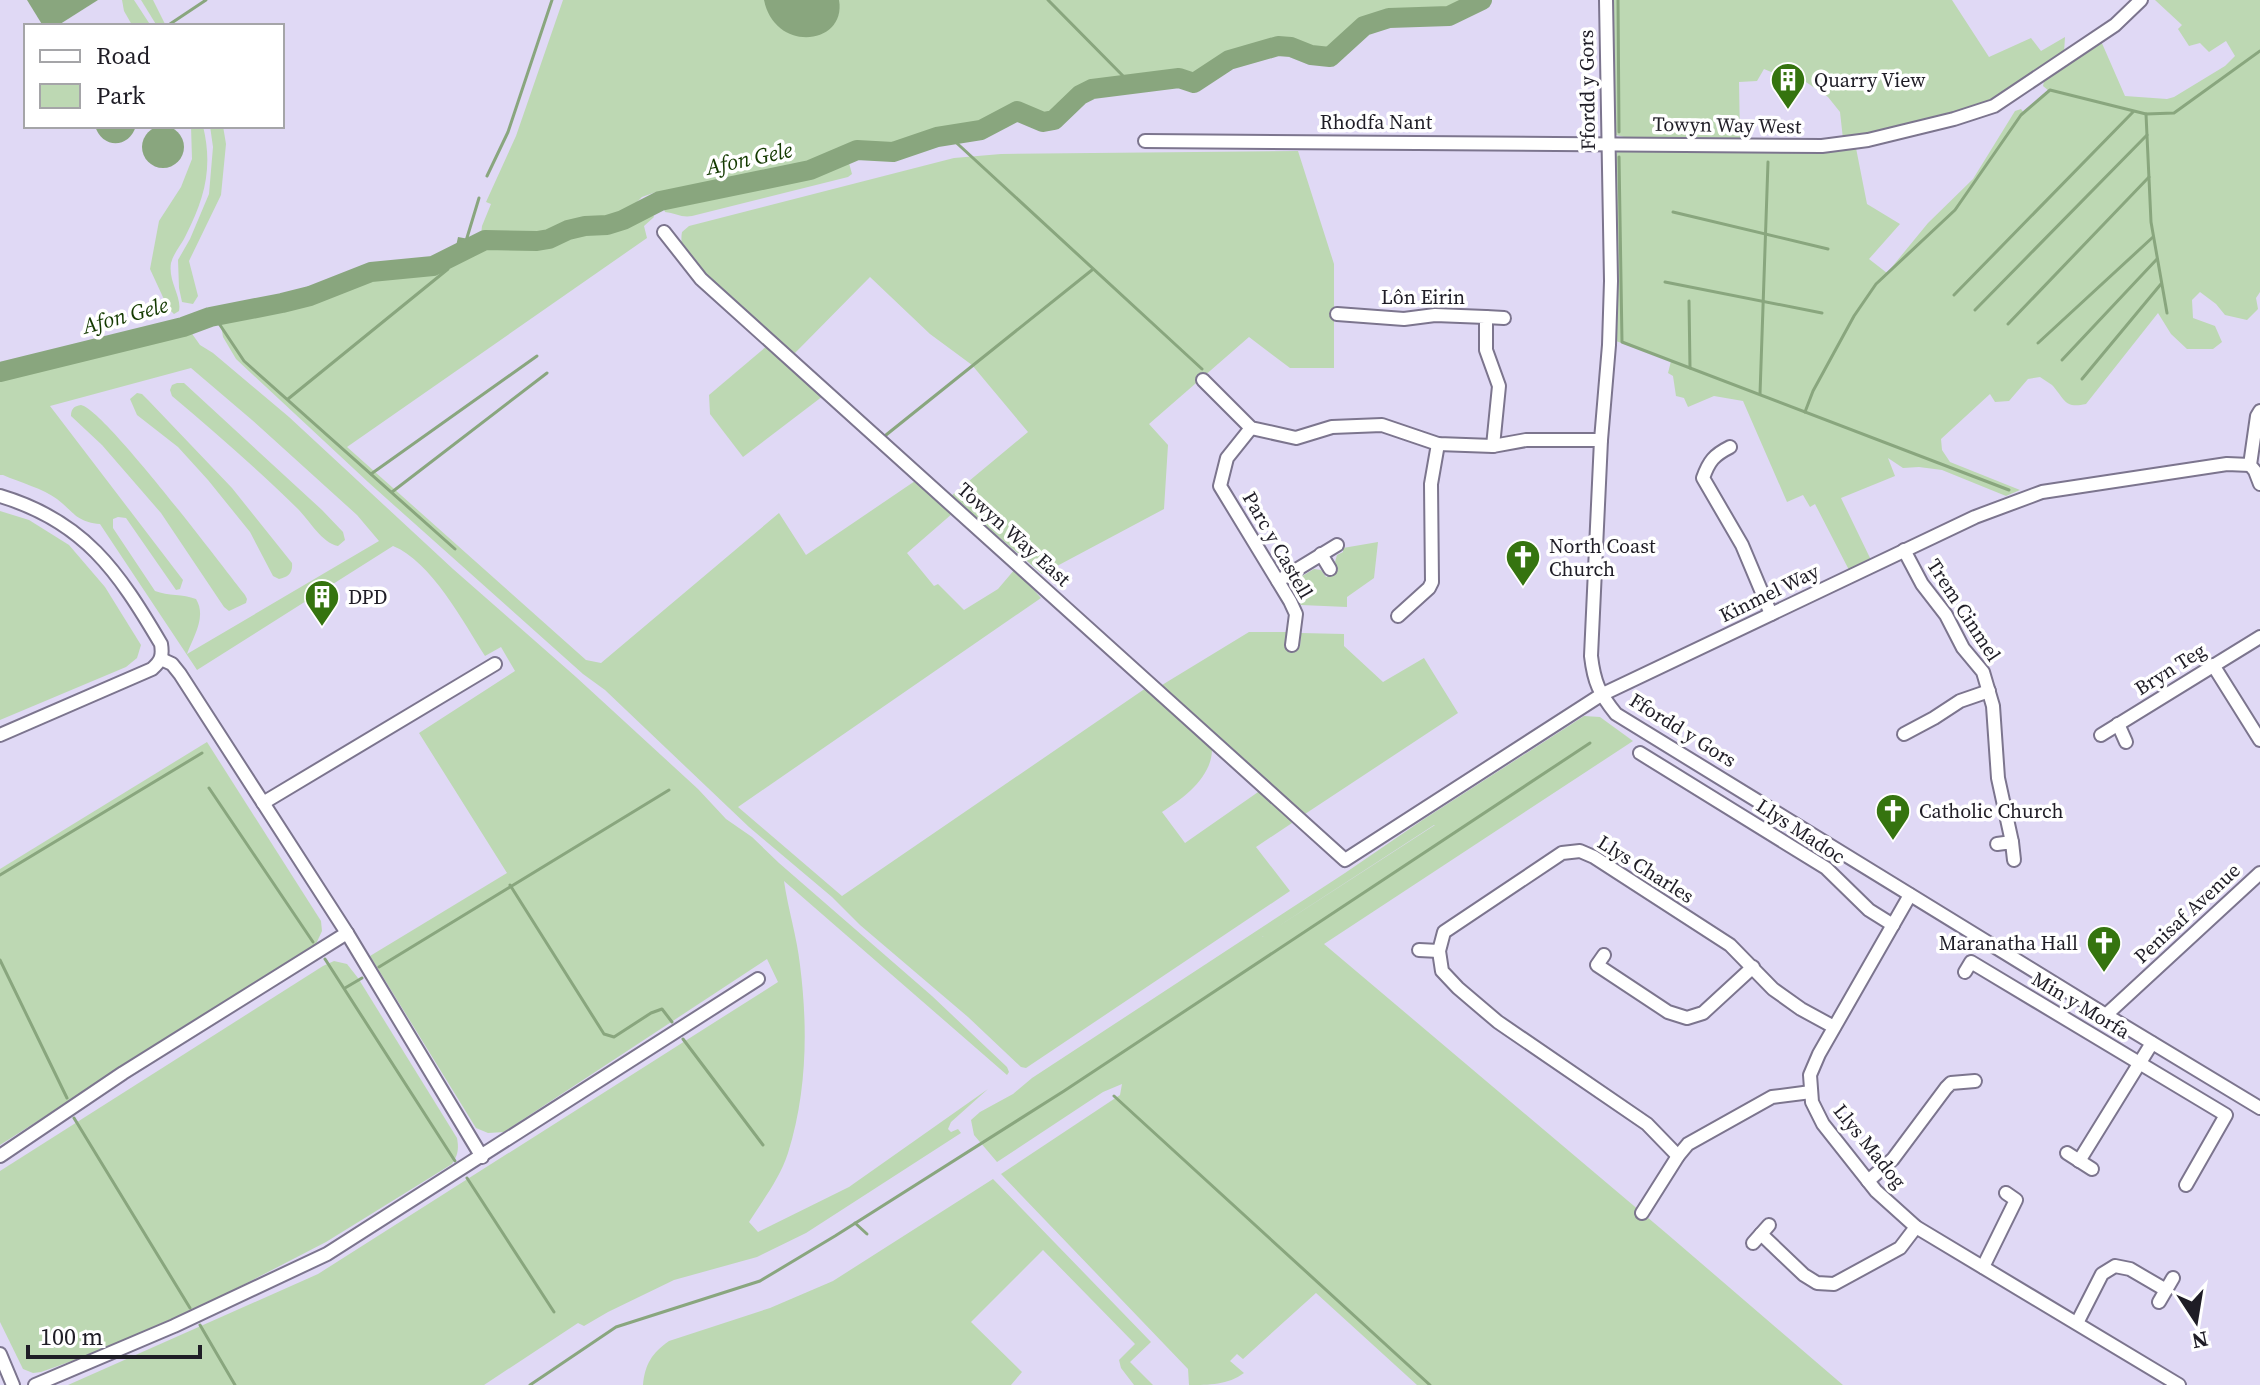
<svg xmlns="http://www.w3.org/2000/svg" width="2260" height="1385" font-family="'Source Serif 4',serif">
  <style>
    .green { fill: #bdd8b3; fill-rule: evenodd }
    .water { fill: #89a67e }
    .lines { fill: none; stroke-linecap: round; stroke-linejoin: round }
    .stream { stroke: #89a67e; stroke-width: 3 }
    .river { stroke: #89a67e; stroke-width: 20 }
    .minor-casing { stroke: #7c758e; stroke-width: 16 }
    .minor { stroke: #fff; stroke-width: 12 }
    .labels { text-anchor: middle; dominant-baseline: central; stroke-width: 7; stroke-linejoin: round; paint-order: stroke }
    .poi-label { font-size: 20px; fill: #1f1d26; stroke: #fff; text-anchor: start }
    .street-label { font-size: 20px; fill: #1f1d26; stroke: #fff }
    .water-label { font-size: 22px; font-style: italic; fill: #143a00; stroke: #fff }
  </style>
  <rect width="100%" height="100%" fill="#e0d9f5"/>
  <!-- green -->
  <g class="green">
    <polygon points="122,0 134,0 151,26 132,25 124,11"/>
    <polygon points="141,0 153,0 166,26 157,26"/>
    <polygon points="563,0 1476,0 1448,12 1392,15 1363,22 1328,51 1313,52 1281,40 1268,41 1227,55 1195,75 1162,77 1100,84 1086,88 1064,103 1052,116 1042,116 1019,107 982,125 933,135 894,148 857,147 811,167 691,191 656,192 642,197 626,213 616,218 606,221 577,223 550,235 511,233 481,235 482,226 491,204 486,202 516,136"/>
    <polygon points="1613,0 1952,0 1989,57 2031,38 2041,51 2065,37 2064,53 1998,98 1972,109 1887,131 1843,139 1840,112 1828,97 1800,78 1776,74 1764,69 1757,81 1739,82 1740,138 1624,137 1616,135 1615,132"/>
    <path d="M2155 0H2260V292L2256 298 2258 309 2247 320 2225 315 2216 304 2200 292 2192 300 2193 318 2215 326 2222 342 2213 349H2187L2171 334 2158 313 2086 404C2064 409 2065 399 2052 385 2048 382 2044 380 2040 377L2028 379 2009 401 1995 402 1990 394 1941 439 1942 450 1950 462 2020 490 2006 496 1942 470 1919 467 1903 468 1888 458 1895 476 1841 498 1871 560 1849 570 1815 504 1810 507 1803 495 1787 502 1743 401 1714 396 1688 407 1684 398 1676 396 1673 376 1668 373 1671 361 1616 341 1615 158 1617 152 1625 150 1719 149 1796 152 1856 148 1867 204 1900 224 1869 259 1887 273 1928 223 1973 179 2015 111 2021 109 2024 113 2049 91 2043 86 2045 77 2101 41 2125 96 2167 99 2174 97 2225 66 2235 56 2226 41 2209 52 2200 43 2189 46 2178 29 2182 25Z"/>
    <path d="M191 126H203C213 167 205 198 186 235 182 244 174 252 171 263 168 282 182 296 179 311L174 314 168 308 150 269 159 221 181 187 192 159Z"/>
    <polygon points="210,126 223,126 226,144 221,195 189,261 198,296 193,304 182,302 179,288 178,260 190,239 209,194 213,147"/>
    <path d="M1298 151 1334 264V368H1290L1249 337 1149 424 1168 445 1164 509 1042 574 951 496 1028 432 972 365 930 334 870 277 794 354C764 327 702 284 684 250 681 245 681 238 682 232L689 226 954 158 1001 154Z"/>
    <path d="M845 162 849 163 852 174 848 177 692 216C682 218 675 213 665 212L663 206 665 204 729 190H748L768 182 817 173Z"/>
    <path d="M651 210 654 217 644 226 647 238 347 447 586 660 601 663 779 513 806 555 915 481 953 513 907 553 934 586 938 584 964 610 998 589 1015 569 1041 598 738 807 842 896 1146 688 1212 749C1212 777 1184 798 1162 812L1185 843 1261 790 1295 821 1256 847 1290 891 1026 1068 1021 1067 968 1017 860 925 832 897 749 827 605 690 583 674 368 482 236 359 223 337 220 320 303 303 370 278 446 267 494 241 540 243 565 234 586 229 615 228Z"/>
    <path d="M183 321 200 345 213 353 289 417 453 569 576 677 698 789 726 819 752 837 779 863 932 996 1007 1067 1009 1072 1007 1075 784 881C788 909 797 937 800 965 808 1028 807 1092 788 1153 780 1178 763 1200 749 1222L758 1232 849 1187 988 1089 951 1122 948 1129 951 1132 958 1129 961 1133 806 1233 757 1257 674 1280 608 1312 584 1326 578 1323 484 1385H68L318 1274 778 982 767 959 504 1132 488 1133 476 1128 370 956 507 873 419 733 515 671 501 647 485 656C464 623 431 561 393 546L197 670 100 524C76 522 74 512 57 499 44 489 19 482 3 475H0V364ZM191 368 252 420 357 515 379 541 187 654C193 637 207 617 196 599 183 594 168 596 155 591L113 528V519L118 517 126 518 176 590 180 589 183 580 50 406Z"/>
    <polygon points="768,345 823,396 743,457 710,414 709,395"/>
    <path d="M177 383H184L322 510 343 532 345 540 338 546C322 543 309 520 298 509 256 468 216 433 172 396L170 390 172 385Z"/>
    <path d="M137 393 142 394 148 400 232 488 292 563C293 573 288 577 279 579L273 576 250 532 208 480 178 447 137 415 130 399Z"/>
    <path d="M81 405C105 410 222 566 245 595L247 599 246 603 229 611 224 607 161 513 102 445 71 416C71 409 74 406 81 405Z"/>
    <polygon points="0,511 29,520 69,545 105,587 141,645 137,658 126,667 0,720"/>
    <polygon points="1378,542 1374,578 1347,597 1347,607 1301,605 1292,588 1292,582 1314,569 1321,570 1326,577 1338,571 1335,562 1337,555 1343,552 1343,548"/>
    <polygon points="1249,632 1286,632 1285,647 1300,647 1301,633 1344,634 1344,646 1383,682 1424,658 1458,713 1305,814 1162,685"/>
    <path d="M1584 716 1600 717 1633 741 1324 944 1666 1233 1843 1385H1417L1316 1293 1243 1359 1237 1354 1230 1361 1244 1373C1228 1385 1209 1385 1189 1385L1188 1369 1001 1174 1120 1095 1122 1084 1103 1092 997 1162 974 1135 971 1120 980 1112 1013 1094 1032 1078 1345 873 1424 819ZM1435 825 1262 937 1434 825Z"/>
    <polygon points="207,742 321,921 322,931 316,944 0,1145 0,869"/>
    <path d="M334 961 347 964 358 978 457 1138C459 1149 458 1155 452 1164L326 1242 210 1302 89 1355 41 1372 33 1373 23 1369 0 1322V1171L323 966Z"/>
    <path d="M993 1179 1151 1342 1130 1362 1153 1385H1134L1121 1368 1119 1360 1135 1344 1043 1250 971 1322 1022 1372 1011 1385H643C645 1364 652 1353 669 1341L770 1308 833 1281Z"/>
  </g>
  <!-- water -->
  <g class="water">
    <polygon points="27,0 98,0 57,26 43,26"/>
    <path d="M764 0H839C847 45 775 54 764 0Z"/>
    <circle cx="163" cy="147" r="21"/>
    <path d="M95 126H136C129 149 102 149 95 126Z"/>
    <polygon points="458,237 469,239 469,248 485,240 520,240 487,243 446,267 428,271 405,269 443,260 455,251"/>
  </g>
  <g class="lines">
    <!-- stream -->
    <g class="stream">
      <polyline points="1048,0 1132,85"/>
      <polyline points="1618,0 1619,132"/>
      <polyline points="170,24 206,0"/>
      <polyline points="2146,114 2151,222 2167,313"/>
      <polyline points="948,135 1202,369"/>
      <polyline points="1619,157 1622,342 2009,490"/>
      <polyline points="487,176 508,132 552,0"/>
      <polyline points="1673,212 1828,249"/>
      <polyline points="466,241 479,198"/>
      <polyline points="1665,282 1822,313"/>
      <polyline points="1954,295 2133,112"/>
      <polyline points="1689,301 1690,368"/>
      <polyline points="1975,310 2147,135"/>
      <polyline points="214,316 244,361 455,549"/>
      <polyline points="2008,324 2149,177"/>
      <polyline points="2038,343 2153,237"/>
      <polyline points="2062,360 2157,259"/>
      <polyline points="2082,379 2161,284"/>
      <polyline points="1760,394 1768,162"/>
      <polyline points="288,399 448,269"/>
      <polyline points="1805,412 1813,391 1854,316 1876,284 1955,210 2021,115 2050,90 2146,114 2174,113 2260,51"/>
      <polyline points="886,435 1092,270"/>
      <polyline points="371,474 537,356"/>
      <polyline points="392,492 547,373"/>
      <polyline points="209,788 313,942"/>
      <polyline points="0,875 202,753"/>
      <polyline points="510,885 604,1034 614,1037 651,1013 662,1009 672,1022"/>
      <polyline points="325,959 455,1161"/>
      <polyline points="0,960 67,1098"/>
      <polyline points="379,967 669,790"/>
      <polyline points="345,988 362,978"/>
      <polyline points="683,1039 763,1145"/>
      <polyline points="1114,1096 1430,1385"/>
      <polyline points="74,1118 190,1308"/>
      <polyline points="467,1178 554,1312"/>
      <polyline points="855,1223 867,1234"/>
      <polyline points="200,1325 235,1385"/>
      <polyline points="530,1385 616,1327 760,1281 835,1236 1064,1091 1590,743"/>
    </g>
    <!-- river -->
    <polyline class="river" points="0,372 183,327 210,317 282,303 310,296 371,272 433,266 485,240 537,241 549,239 568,230 585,226 607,225 623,220 660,201 810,170 857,150 893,152 937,137 981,130 1017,111 1043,122 1054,120 1080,95 1092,89 1179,78 1194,83 1229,60 1278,46 1291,47 1311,55 1330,57 1364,26 1389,18 1449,16 1482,0"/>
    <defs>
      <g id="minor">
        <path d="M1606 0 1611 281 1609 345 1601 440 1591 656C1594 682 1599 693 1616 714L2106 1015 2260 1108"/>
        <polyline points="1145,141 1822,146 1868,140 1954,119 1994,106 2115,25 2141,0"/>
        <polyline points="664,232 701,279 1345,860 1601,695 1975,517 2042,492 2227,464 2250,465"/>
        <polyline points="1337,314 1404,319 1435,315 1486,317 1486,350 1499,386 1493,446"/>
        <polyline points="1486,317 1504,318"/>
        <polyline points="1203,380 1251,428 1296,438 1332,427 1382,425 1438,444 1493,446 1526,440 1601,440"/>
        <polyline points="2260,411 2257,416 2250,465 2255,471 2260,484"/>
        <polyline points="1251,428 1227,458 1220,486 1290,601 1296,614 1292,645"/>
        <path d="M1730 447C1714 455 1709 461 1703 478L1742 545 1771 614"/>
        <path d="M0 496C84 521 118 571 161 644 163 656 161 661 152 669L0 735"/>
        <polyline points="1904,550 1922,584 1946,615 1963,648 1983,672 1993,706 1998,778 2012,842"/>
        <polyline points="1321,554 1330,569"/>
        <polyline points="1278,581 1337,545"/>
        <polyline points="1398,616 1429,588 1432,582 1431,484 1438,444"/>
        <polyline points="161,659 172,664 180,674 347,933 482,1157"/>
        <polyline points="2213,665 2260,740"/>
        <polyline points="2118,724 2126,742"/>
        <polyline points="1904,734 1934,718 1960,701 1989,691"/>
        <polyline points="2101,735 2260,637"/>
        <polyline points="1640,753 1826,868 1869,910 1893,925"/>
        <polyline points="263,803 495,664"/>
        <polyline points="1997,844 2012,842 2014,860"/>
        <polyline points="1910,895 1819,1054 1810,1075 1812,1102 1823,1124 1876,1191 1916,1227 2179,1385"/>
        <polyline points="1419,950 1439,951"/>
        <polyline points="1604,955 1597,965 1668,1012 1687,1018 1703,1013 1753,967"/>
        <polyline points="1965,972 1971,962 2226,1115 2186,1185"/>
        <polyline points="2106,1015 2260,873"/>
        <polyline points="2067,1153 2092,1169"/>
        <polyline points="0,1156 123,1073 347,933"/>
        <polyline points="1678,1156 1647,1124 1498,1022 1458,988 1442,971 1439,951 1444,932 1562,853 1580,851 1594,857 1730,945 1773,989 1801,1009 1834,1027"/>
        <polyline points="2079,1161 2152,1043"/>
        <polyline points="1868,1181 1893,1159 1946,1088 1951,1083 1975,1081"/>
        <polyline points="1642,1213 1678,1156 1688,1144 1772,1097 1811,1092"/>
        <polyline points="1761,1234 1804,1275 1817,1283 1834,1284 1900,1248 1916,1227"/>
        <polyline points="1753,1243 1769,1225"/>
        <polyline points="1983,1267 2016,1200 2006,1193"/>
        <polyline points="2159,1302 2173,1278"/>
        <polyline points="2077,1323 2102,1274 2115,1266 2130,1269 2166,1290"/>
        <polyline points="0,1354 13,1385"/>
        <polyline points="35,1385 174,1326 327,1254 758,979"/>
      </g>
    </defs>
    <!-- minor casing -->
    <use href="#minor" class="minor-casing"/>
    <!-- minor -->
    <use href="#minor" class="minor"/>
  </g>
  <!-- icons -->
  <defs>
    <symbol id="building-pin" viewBox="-11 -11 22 30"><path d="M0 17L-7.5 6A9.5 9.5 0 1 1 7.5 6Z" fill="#35740f" stroke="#fff"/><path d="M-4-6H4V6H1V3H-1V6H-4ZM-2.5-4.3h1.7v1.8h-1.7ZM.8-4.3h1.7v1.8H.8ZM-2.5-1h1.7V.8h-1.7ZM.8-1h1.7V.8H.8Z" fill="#fff"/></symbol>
    <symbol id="church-pin" viewBox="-11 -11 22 30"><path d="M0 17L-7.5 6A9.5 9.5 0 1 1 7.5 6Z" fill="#35740f" stroke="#fff"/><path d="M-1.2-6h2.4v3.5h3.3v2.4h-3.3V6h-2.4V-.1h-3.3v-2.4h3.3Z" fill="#fff"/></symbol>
  </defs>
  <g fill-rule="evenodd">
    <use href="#building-pin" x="1768" y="60" width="40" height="54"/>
    <use href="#church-pin" x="1503" y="537" width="40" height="54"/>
    <use href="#building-pin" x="302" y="577" width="40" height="54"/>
    <use href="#church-pin" x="1873" y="791" width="40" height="54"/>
    <use href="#church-pin" x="2084" y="923" width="40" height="54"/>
  </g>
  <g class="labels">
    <!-- poi labels -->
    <g class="poi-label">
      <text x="1814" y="80">Quarry View</text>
      <text x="1549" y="546">North Coast<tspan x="1549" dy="23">Church</tspan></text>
      <text x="348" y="597">DPD</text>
      <text x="1919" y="811">Catholic Church</text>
      <text x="2078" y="943" text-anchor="end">Maranatha Hall</text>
    </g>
    <!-- street labels -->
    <g class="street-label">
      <text transform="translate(1587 90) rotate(-91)">Ffordd y Gors</text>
      <text x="1376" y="122">Rhodfa Nant</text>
      <text transform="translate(1727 125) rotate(1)">Towyn Way West</text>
      <text x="1423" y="297">Lôn Eirin</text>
      <text transform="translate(1014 534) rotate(42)">Towyn Way East</text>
      <text transform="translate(1278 545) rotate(60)">Parc y Castell</text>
      <text transform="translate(1769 593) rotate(-26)">Kinmel Way</text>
      <text transform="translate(1964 610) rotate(57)">Trem Cinmel</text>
      <text transform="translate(2170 669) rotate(-32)">Bryn Teg</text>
      <text transform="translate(1683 730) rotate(32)">Ffordd y Gors</text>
      <text transform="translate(1801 831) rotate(33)">Llys Madoc</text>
      <text transform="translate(1646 869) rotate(32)">Llys Charles</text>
      <text transform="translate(2187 913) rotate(-43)">Penisaf Avenue</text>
      <text transform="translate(2081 1005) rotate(31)">Min y Morfa</text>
      <text transform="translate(1870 1146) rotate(51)">Llys Madog</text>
    </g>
    <!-- water labels -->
    <g class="water-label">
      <text transform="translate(749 158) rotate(-12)">Afon Gele</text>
      <text transform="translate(125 315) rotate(-15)">Afon Gele</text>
    </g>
  </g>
  <!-- legend -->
  <rect x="24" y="24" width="260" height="104" fill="#ffffff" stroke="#a5a5a8" stroke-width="2"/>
  <rect x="40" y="50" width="40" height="12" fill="#ffffff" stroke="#a5a5a8" stroke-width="2"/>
  <text x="96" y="64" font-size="24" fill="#1f1d26">Road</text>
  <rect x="40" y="84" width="40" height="24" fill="#bdd8b3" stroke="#a5a5a8" stroke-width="2"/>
  <text x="96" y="104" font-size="24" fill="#1f1d26">Park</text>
  <!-- north arrow -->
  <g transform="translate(2196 1321) rotate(168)" stroke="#ffffff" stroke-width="6" paint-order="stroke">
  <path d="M0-6L14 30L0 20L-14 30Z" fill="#1f1d26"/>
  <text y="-12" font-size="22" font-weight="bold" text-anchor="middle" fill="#1f1d26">N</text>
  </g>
  <!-- scale -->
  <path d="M28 1345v12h172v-12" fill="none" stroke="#1f1d26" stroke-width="4"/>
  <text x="40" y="1345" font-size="24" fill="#1f1d26" stroke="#ffffff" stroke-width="6" paint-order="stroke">100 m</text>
</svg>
